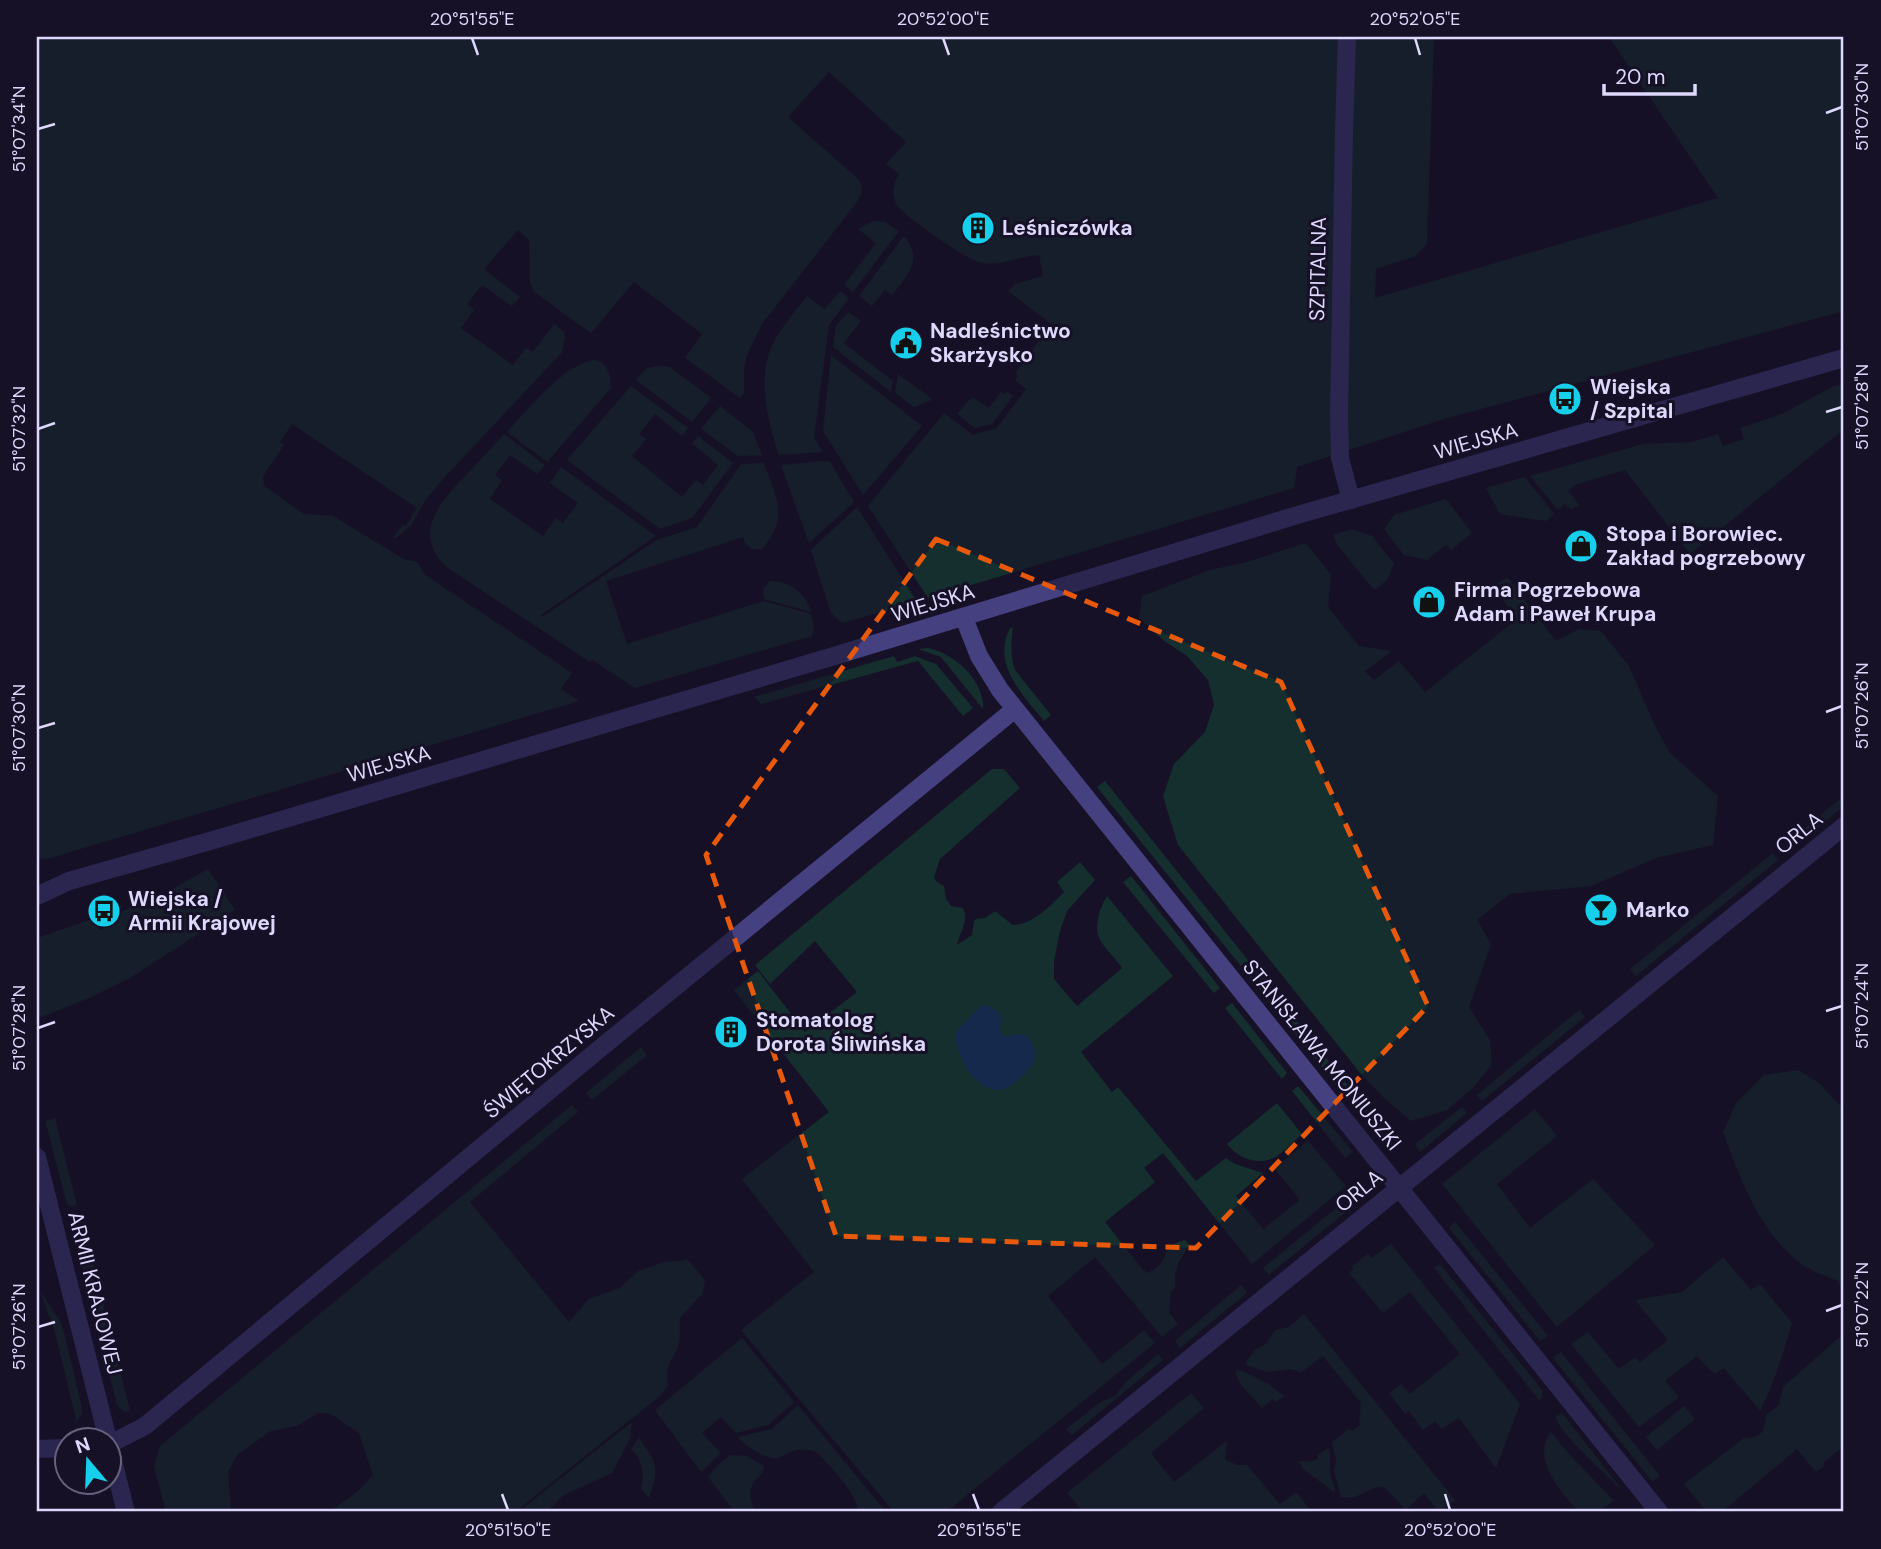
<svg xmlns="http://www.w3.org/2000/svg" width="1881" height="1549" font-family="'DM Sans',sans-serif">
  <style>
    .green { fill: #152f2f }
    .water { fill: #15294c }
    .lines { fill: none; stroke-linecap: round; stroke-linejoin: round }
    .minor { stroke: #454181; stroke-width: 18 }
    .tertiary { stroke: #454181; stroke-width: 18 }
    .marked { fill: none; stroke: #e8590c; stroke-width: 5; stroke-dasharray: 14 9; stroke-linejoin: round }
    .ticks { fill: none; stroke: #ded9fc; stroke-width: 2.5 }
    .labels { text-anchor: middle; dominant-baseline: central; stroke-width: 6; stroke-linejoin: round; paint-order: stroke }
    .poi-label { font-size: 21px; font-weight: bold; fill: #ded9fc; stroke: #161126; text-anchor: start }
    .street-label { font-size: 21px; fill: #ded9fc; stroke: #161126 }
    .neatline { fill: none; stroke: #ded9fc; stroke-width: 2.5 }
    .ticks-label { font-size: 18px; text-anchor: middle; fill: #ded9fc }
  </style>
  <rect width="100%" height="100%" fill="#161126"/>
  <!-- green -->
  <g class="green">
    <path d="M37 37H1434L1427 243 1416 256 1376 269 1375 298 1718 198 1609 37H1844V311L1444 419 1297 467 1294 488 928 598 868 506 944 413 973 435 997 428 1026 389 1015 380 1018 376 1015 374 1051 324 1008 291 1015 284 1043 276 1039 255C1020 256 1001 266 981 263 969 261 902 215 897 205 891 195 893 184 899 174L886 164 906 142 829 72 788 117 857 178C868 191 858 200 850 211L762 324 747 355 744 367V393L740 398 685 358 702 334 634 282 591 333 533 291 530 282 529 240 518 230 484 269 520 297 512 306 482 285 467 304 474 310 461 328 513 365 526 348 533 352 554 324 564 332 565 337 562 352 444 478 424 502 411 526 408 527 404 532 395 538 393 537 403 525 406 526 417 508 292 424 280 442 284 445 263 476 264 486 304 514 333 516 404 559 417 562 425 575 572 673 561 689 579 701 50 858 37 859Z"/>
    <polygon points="873,221 885,222 899,231 853,292 844,285 876,243 858,229"/>
    <path d="M904 236C924 259 907 276 892 295L885 290 872 306 859 296Z"/>
    <path d="M840 291 849 298 829 325 814 438 823 452 779 455C768 424 757 377 772 346 780 328 795 312 807 296L825 309Z"/>
    <polygon points="848,312 861,321 844,343 893,381 891,392 833,347 836,326"/>
    <polygon points="831,355 922,426 863,495 823,431"/>
    <path d="M592 360C607 359 611 375 611 388L547 462 507 432C527 410 562 367 592 360Z"/>
    <polygon points="659,366 670,367 711,398 692,422 636,380 647,368"/>
    <polygon points="898,374 928,396 932,400 914,407 895,393"/>
    <polygon points="1841,384 1844,389 1844,429 1690,554 1625,470 1575,485 1568,491 1580,506 1570,509 1565,504 1558,510 1530,476 1643,444 1692,442 1718,434 1723,446 1744,439 1740,428 1782,414 1832,387"/>
    <polygon points="631,386 688,428 682,436 655,414 639,434 646,439 632,456 682,497 696,480 703,485 718,465 692,443 698,436 733,463 692,518 660,529 567,460"/>
    <polygon points="1001,392 1004,394 1007,392 1013,396 992,424 975,428 957,414 972,397 989,408"/>
    <polygon points="720,406 753,432 762,455 738,456 701,429"/>
    <path d="M504 434 545 465 537 474 510 455 495 475 502 480 490 499 543 536 556 518 563 523 578 503 550 483 561 467 656 536 541 615 542 617 657 540 697 527 741 464 764 463C776 498 790 517 762 549H752L745 543 743 537 606 581 627 644 764 601 811 614 814 626 812 636 635 688 592 660 590 662 445 566C412 530 441 502 467 474 479 461 492 448 504 434Z"/>
    <polygon points="823,461 830,462 854,502 809,543 781,465"/>
    <polygon points="1525,477 1554,514 1546,521 1500,514 1486,488"/>
    <polygon points="1446,499 1472,533 1451,550 1446,545 1427,560 1404,555 1384,529 1394,515"/>
    <polygon points="857,507 917,602 842,623 831,613 811,550"/>
    <polygon points="1352,529 1372,536 1394,564 1387,580 1374,590 1338,546 1333,535"/>
    <polygon points="1306,543 1331,575 1328,607 1359,646 1392,651 1365,671 1374,680 1399,661 1425,692 1517,619 1493,587 1507,577 1556,641 1579,629 1601,631 1629,666 1655,726 1670,753 1718,796 1713,845 1656,858 1591,886 1510,894 1477,920 1491,944 1469,1007 1490,1040 1492,1064 1475,1086 1447,1110 1411,1121 1385,1099 1361,1074 1178,845 1163,796 1174,764 1205,732 1214,705 1208,680 1187,656 1163,640 1139,618 1142,596 1210,570 1247,562"/>
    <path d="M770 581C792 582 804 592 811 612L764 599 763 589Z"/>
    <path d="M1013 627C1011 642 1010 656 1015 670L1051 715 1044 721C1023 695 991 664 1010 628Z"/>
    <path d="M928 648C954 653 985 681 983 709L941 657 918 649Z"/>
    <polygon points="894,656 897,662 915,656 936,664 973,708 963,716 918,661 761,704 754,697"/>
    <path d="M992 769H1004L1020 788 940 859 934 878 937 882 944 886 946 899 951 906 963 908C969 920 960 932 957 945L972 935 974 921 976 919 985 918 995 911 1013 925C1034 924 1050 906 1064 892L1057 882 1080 862 1095 880 1067 911 1060 931 1054 961V979L1077 1006 1122 968C1116 959 1106 950 1100 940 1093 928 1100 907 1107 896L1173 976 1081 1052 1112 1092 1118 1087 1196 1181 1226 1158 1235 1164 1263 1173 1236 1196 1263 1229 1300 1200 1274 1168 1308 1141 1346 1186 1252 1264 1163 1153 1144 1168 1155 1182 1105 1222 1143 1270 1149 1273C1161 1266 1165 1259 1168 1246L1185 1240 1189 1245 1178 1264 1175 1275V1288L1171 1292 1169 1313 1178 1324 1162 1337 1095 1257 1048 1296 1102 1364 1144 1330 1155 1343 946 1512H894L741 1330 814 1272 742 1179 829 1112 734 990 758 971 805 1032 857 992 815 941 770 984 755 965Z"/>
    <polygon points="1105,781 1382,1128 1375,1133 1097,787"/>
    <polygon points="1841,798 1844,802 1844,806 1793,848 1788,842"/>
    <polygon points="1773,853 1778,860 1636,976 1630,969"/>
    <polygon points="208,869 235,910 130,978 89,998 39,1018 37,1008 37,941 40,937 95,918 99,930 119,923 117,913 158,897"/>
    <polygon points="1131,876 1220,988 1214,993 1123,882"/>
    <polygon points="1232,1003 1287,1073 1282,1079 1225,1008"/>
    <polygon points="1579,1010 1585,1017 1482,1101 1477,1095"/>
    <polygon points="641,1047 647,1055 592,1100 586,1093"/>
    <path d="M1799 1070 1820 1084 1844 1110V1294L1838 1281C1827 1276 1813 1272 1803 1265 1760 1234 1741 1180 1723 1132L1736 1103 1764 1075Z"/>
    <polygon points="1298,1086 1353,1152 1345,1158 1292,1091"/>
    <path d="M1277 1103 1302 1134C1294 1141 1286 1150 1277 1156 1259 1167 1239 1159 1227 1144Z"/>
    <path d="M572 1105 578 1112 470 1202 569 1322 589 1299 620 1288 638 1271 664 1262 680 1261 687 1259 705 1280 703 1293 680 1318C679 1327 681 1338 678 1347 671 1363 665 1365 668 1385L660 1396 515 1512H329L357 1492 373 1475 359 1433 331 1414 318 1413 297 1426 271 1431 237 1455 228 1472 231 1512H166L154 1466 160 1446Z"/>
    <polygon points="1462,1107 1467,1113 1420,1152 1415,1144"/>
    <polygon points="1535,1109 1557,1136 1497,1184 1530,1228 1593,1179 1655,1245 1557,1327 1442,1184"/>
    <polygon points="55,1118 77,1205 71,1207 67,1204 46,1124 46,1121"/>
    <polygon points="1341,1204 1347,1211 1269,1275 1263,1268"/>
    <polygon points="82,1218 130,1411 124,1412 117,1405 72,1226 75,1220"/>
    <polygon points="1455,1222 1548,1336 1540,1341 1449,1228"/>
    <polygon points="1391,1244 1520,1404 1496,1468 1459,1418 1442,1429 1435,1421 1423,1430 1409,1411 1405,1414 1389,1393 1401,1384 1410,1394 1460,1354 1410,1292 1383,1313 1349,1273 1353,1269 1352,1266 1368,1254 1371,1258"/>
    <path d="M1723 1257 1751 1290 1760 1284 1792 1323C1783 1354 1774 1383 1760 1411L1724 1368 1714 1374 1697 1356 1665 1381 1679 1397 1639 1427 1571 1344 1588 1332 1619 1369 1635 1357 1640 1362 1668 1340 1635 1300 1682 1292Z"/>
    <polygon points="1440,1264 1543,1391 1542,1398 1539,1400 1434,1268"/>
    <polygon points="1241,1285 1247,1293 1180,1348 1175,1341"/>
    <polygon points="40,1291 60,1321 64,1332 81,1404 82,1413 75,1424 76,1419 55,1332"/>
    <path d="M1304 1314 1455 1500 1439 1512 1424 1493 1406 1510 1384 1487C1369 1484 1362 1501 1341 1497L1334 1471 1336 1460 1332 1442 1349 1429 1352 1431 1359 1426 1361 1403 1323 1356 1301 1372 1291 1369 1268 1372 1246 1365 1247 1360 1255 1350 1266 1344 1275 1330 1289 1327Z"/>
    <path d="M1842 1335H1844V1446L1823 1463 1824 1466 1816 1472 1797 1449 1722 1512H1707L1684 1484 1744 1438C1763 1438 1764 1431 1766 1415L1779 1405 1783 1387Z"/>
    <polygon points="742,1338 794,1402 768,1425 736,1433 721,1417 702,1433 721,1453 701,1472 655,1410"/>
    <polygon points="1561,1352 1660,1476 1652,1481 1553,1358"/>
    <polygon points="1158,1354 1163,1360 1072,1435 1066,1429 1102,1401 1115,1396 1125,1383"/>
    <polygon points="1240,1370 1267,1383 1284,1396 1276,1402 1273,1399 1262,1408 1241,1385 1235,1373 1236,1371"/>
    <polygon points="1191,1393 1204,1408 1151,1453 1174,1482 1227,1441 1225,1459 1237,1465 1247,1465 1280,1504 1296,1492 1312,1512 1084,1512 1067,1493"/>
    <path d="M798 1405 886 1512H858C858 1494 830 1467 818 1453 809 1449 800 1448 790 1452 788 1453 781 1457 779 1458 766 1460 746 1447 738 1437L772 1429Z"/>
    <polygon points="1684,1406 1695,1419 1657,1450 1646,1437"/>
    <path d="M1562 1413 1623 1491C1607 1475 1562 1436 1555 1417Z"/>
    <polygon points="632,1422 630,1439 612,1473 562,1496 547,1512 518,1512"/>
    <path d="M1551 1432 1568 1453 1614 1501 1597 1512H1579C1562 1492 1530 1460 1551 1432Z"/>
    <path d="M639 1438C657 1463 660 1468 649 1498L641 1489C645 1474 643 1460 631 1449Z"/>
    <path d="M1328 1448 1330 1452V1474L1335 1488 1334 1492 1304 1470 1299 1462 1301 1461C1309 1461 1311 1464 1318 1458L1317 1455Z"/>
    <path d="M730 1455 746 1456 764 1466C763 1478 755 1476 752 1486 748 1494 752 1503 754 1511L752 1512H735L708 1477 717 1466Z"/>
  </g>
  <!-- water -->
  <path class="water" d="M987 1005 1000 1013 1001 1020 1000 1032 1002 1036C1009 1037 1018 1033 1024 1035 1029 1036 1032 1043 1034 1047 1038 1065 1025 1073 1014 1083 1000 1094 987 1091 975 1079 970 1074 966 1069 963 1061 959 1050 953 1041 957 1030L981 1006Z"/>
  <g class="lines">
    <!-- minor -->
    <g class="minor">
      <polyline points="1347,37 1344,130 1339,416 1340,458 1351,500"/>
      <polyline points="964,618 979,656 1000,690 1659,1512"/>
      <polyline points="108,1445 145,1426 603,1046 1015,709"/>
      <polyline points="37,1449 66,1448"/>
      <polyline points="1001,1512 1844,826"/>
    </g>
    <!-- tertiary -->
    <g class="tertiary">
      <polyline points="37,896 69,881 217,839 834,656 1301,514 1844,358"/>
      <polyline points="37,1157 108,1440"/>
      <polyline points="108,1441 126,1512"/>
    </g>
  </g>
  <!-- marked area -->
  <path d="M0 0H1881V1549H0ZM936 539 1281 682 1428 1006 1196 1248 836 1236 706 855Z" fill="#161126" fill-opacity=".55" fill-rule="evenodd"/>
  <path class="marked" d="M936 539 1281 682 1428 1006 1196 1248 836 1236 706 855Z"/>
  <!-- ticks -->
  <path class="ticks" d="M472 38 478 55M943 38 949 55M1415 38 1420 55M1826 113 1842 107M38 129 55 124M1826 412 1842 407M38 429 55 423M1826 712 1842 706M38 728 55 723M1826 1011 1842 1006M38 1028 55 1022M1826 1311 1842 1305M38 1327 55 1322M502 1494 508 1510M973 1494 979 1510M1445 1494 1450 1510"/>
  <!-- icons -->
  <defs>
    <symbol id="building-disc" viewBox="-11 -11 22 22"><circle r="9.5" fill="#16cfeb" stroke="#161126"/><path d="M-4-6H4V6H1V3H-1V6H-4ZM-2.5-4.3h1.7v1.8h-1.7ZM.8-4.3h1.7v1.8H.8ZM-2.5-1h1.7V.8h-1.7ZM.8-1h1.7V.8H.8Z" fill="#111"/></symbol>
    <symbol id="civic-disc" viewBox="-11 -11 22 22"><circle r="9.5" fill="#16cfeb" stroke="#161126"/><path d="M-.6-6.5H3V-4.5H.6V-3L4-1V1h2V6H-6V1h2V-1L-.6-3ZM-1.2 2.5V6h2.4V2.5Z" fill="#111"/></symbol>
    <symbol id="bus-disc" viewBox="-11 -11 22 22"><circle r="9.5" fill="#16cfeb" stroke="#161126"/><path d="M-5-6H5V4H4V6H2V4H-2V6H-4V4H-5ZM-3.5-4V0h7V-4ZM-3.5 1.2v1.5H-2V1.2ZM2 1.2v1.5H3.5V1.2Z" fill="#111"/></symbol>
    <symbol id="shop-disc" viewBox="-11 -11 22 22"><circle r="9.5" fill="#16cfeb" stroke="#161126"/><path d="M-5-2.5h2.3a2.7 3.5 0 0 1 5.4 0H5L5.5 6h-11ZM-1.5-2.5h3a1.5 2.3 0 0 0-3 0Z" fill="#111"/></symbol>
    <symbol id="bar-disc" viewBox="-11 -11 22 22"><circle r="9.5" fill="#16cfeb" stroke="#161126"/><path d="M-6-5H6L.8 .8V4.5H3.5V6h-7V4.5H-.8V.8Z" fill="#111"/></symbol>
  </defs>
  <g fill-rule="evenodd">
    <use href="#building-disc" x="959" y="209" width="38" height="38"/>
    <use href="#civic-disc" x="887" y="324" width="38" height="38"/>
    <use href="#bus-disc" x="1546" y="380" width="38" height="38"/>
    <use href="#shop-disc" x="1562" y="527" width="38" height="38"/>
    <use href="#shop-disc" x="1410" y="583" width="38" height="38"/>
    <use href="#bar-disc" x="1582" y="891" width="38" height="38"/>
    <use href="#bus-disc" x="85" y="892" width="38" height="38"/>
    <use href="#building-disc" x="712" y="1013" width="38" height="38"/>
  </g>
  <g class="labels">
    <!-- poi labels -->
    <g class="poi-label">
      <text x="1002" y="228">Leśniczówka</text>
      <text x="930" y="331">Nadleśnictwo<tspan x="930" dy="24">Skarżysko</tspan></text>
      <text x="1590" y="387">Wiejska<tspan x="1590" dy="24">/ Szpital</tspan></text>
      <text x="1606" y="534">Stopa i Borowiec.<tspan x="1606" dy="24">Zakład pogrzebowy</tspan></text>
      <text x="1454" y="590">Firma Pogrzebowa<tspan x="1454" dy="24">Adam i Paweł Krupa</tspan></text>
      <text x="128" y="899">Wiejska /<tspan x="128" dy="24">Armii Krajowej</tspan></text>
      <text x="1626" y="910">Marko</text>
      <text x="756" y="1020">Stomatolog<tspan x="756" dy="24">Dorota Śliwińska</tspan></text>
    </g>
    <!-- street labels -->
    <g class="street-label">
      <text transform="translate(1318 269) rotate(-89)">SZPITALNA</text>
      <text transform="translate(1476 441) rotate(-16)">WIEJSKA</text>
      <text transform="translate(933 603) rotate(-17)">WIEJSKA</text>
      <text transform="translate(389 764) rotate(-16)">WIEJSKA</text>
      <text transform="translate(1799 833) rotate(-39)">ORLA</text>
      <text transform="translate(1322 1055) rotate(51)">STANISŁAWA MONIUSZKI</text>
      <text transform="translate(549 1062) rotate(-40)">ŚWIĘTOKRZYSKA</text>
      <text transform="translate(1359 1191) rotate(-39)">ORLA</text>
      <text transform="translate(95 1293) rotate(76)">ARMII KRAJOWEJ</text>
    </g>
  </g>
  <!-- border -->
  <rect width="1881" height="1549" fill="none" stroke="#161126" stroke-width="77"/>
  <!-- north arrow -->
  <g transform="translate(88 1461) rotate(341)"><circle r="33" fill="#161126" stroke="#66617c" stroke-width="2"/>
  <path d="M0-5L12 26L0 18L-12 26Z" fill="#16cfeb"/>
  <text y="-10" font-size="19" font-weight="bold" text-anchor="middle" fill="#ded9fc">N</text>
  </g>
  <!-- scale -->
  <path d="M1604 84v10h91v-10" fill="none" stroke="#ded9fc" stroke-width="3.5"/>
  <text x="1615" y="84" font-size="21" fill="#ded9fc" stroke="#161126" stroke-width="5" paint-order="stroke">20 m</text>
  <rect x="38" y="38" width="1804" height="1472" class="neatline"/>
  <g class="ticks-label">
    <text x="472" y="25">20°51'55"E</text>
    <text x="943" y="25">20°52'00"E</text>
    <text x="1415" y="25">20°52'05"E</text>
    <text transform="translate(1862 107) rotate(-90)" y="6">51°07'30"N</text>
    <text transform="translate(19 129) rotate(-90)" y="6">51°07'34"N</text>
    <text transform="translate(1862 407) rotate(-90)" y="6">51°07'28"N</text>
    <text transform="translate(19 429) rotate(-90)" y="6">51°07'32"N</text>
    <text transform="translate(1862 706) rotate(-90)" y="6">51°07'26"N</text>
    <text transform="translate(19 728) rotate(-90)" y="6">51°07'30"N</text>
    <text transform="translate(1862 1006) rotate(-90)" y="6">51°07'24"N</text>
    <text transform="translate(19 1028) rotate(-90)" y="6">51°07'28"N</text>
    <text transform="translate(1862 1305) rotate(-90)" y="6">51°07'22"N</text>
    <text transform="translate(19 1327) rotate(-90)" y="6">51°07'26"N</text>
    <text x="508" y="1536">20°51'50"E</text>
    <text x="979" y="1536">20°51'55"E</text>
    <text x="1450" y="1536">20°52'00"E</text>
  </g>
</svg>
